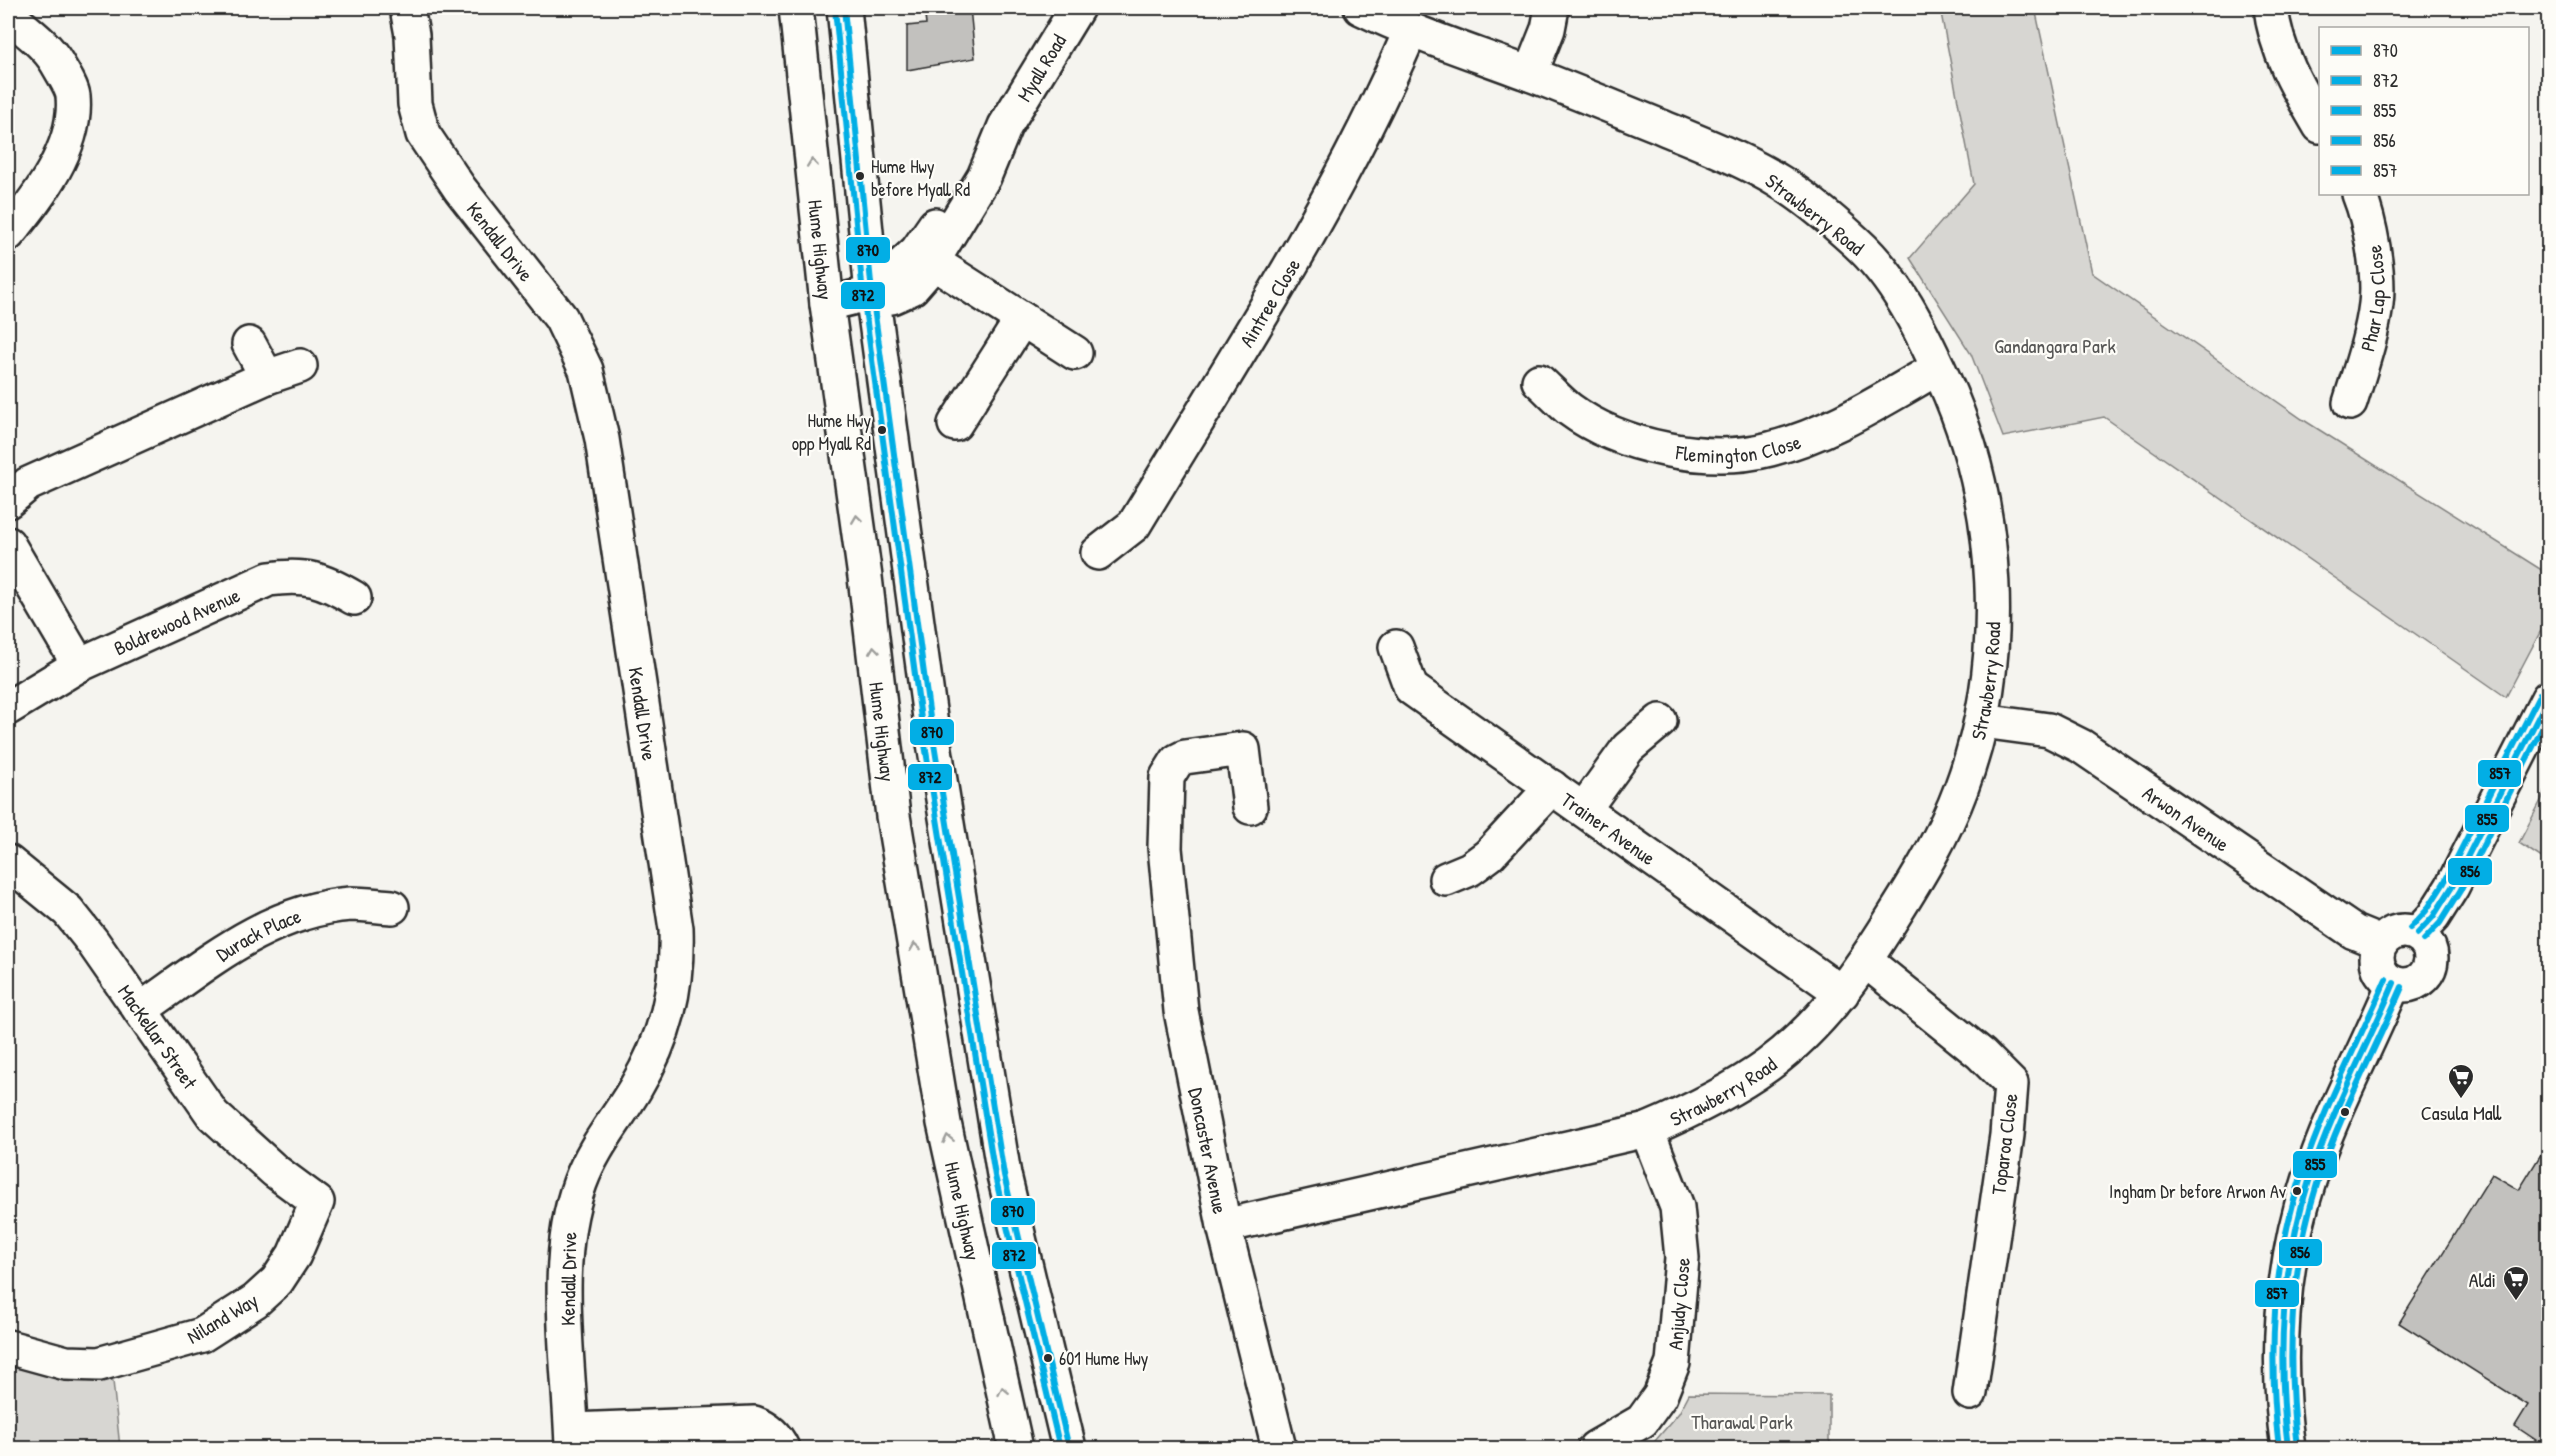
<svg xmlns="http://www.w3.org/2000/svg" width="2556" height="1456" font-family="'Patrick Hand',sans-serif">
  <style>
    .green { fill: #d7d6d2; stroke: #81807e; stroke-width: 1.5 }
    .building { fill: #c2c1be; stroke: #2b2b2b; stroke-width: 1.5 }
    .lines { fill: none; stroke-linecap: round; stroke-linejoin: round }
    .minor-casing { stroke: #2b2b2b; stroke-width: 38 }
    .highway-casing { stroke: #2b2b2b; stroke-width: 38 }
    .minor { stroke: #fdfcf7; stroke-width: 33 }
    .highway { stroke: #fdfcf7; stroke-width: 33 }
    .bus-1-casing { stroke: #fdfcf7; stroke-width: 10 }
    .bus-2-casing { stroke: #fdfcf7; stroke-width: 10 }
    .bus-3-casing { stroke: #fdfcf7; stroke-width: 10 }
    .bus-4-casing { stroke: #fdfcf7; stroke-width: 10 }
    .bus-5-casing { stroke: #fdfcf7; stroke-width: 10 }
    .bus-1 { stroke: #02aee5; stroke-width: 6 }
    .bus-2 { stroke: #02aee5; stroke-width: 6 }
    .bus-3 { stroke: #02aee5; stroke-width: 6 }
    .bus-4 { stroke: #02aee5; stroke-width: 6 }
    .bus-5 { stroke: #02aee5; stroke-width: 6 }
    .oneway { stroke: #9e9e9b }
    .bus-dot { fill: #2b2b2b; stroke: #fdfcf7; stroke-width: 2 }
    .labels { text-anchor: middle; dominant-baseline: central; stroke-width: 4.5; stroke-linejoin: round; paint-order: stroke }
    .bus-label { font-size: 18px; fill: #2b2b2b; stroke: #fdfcf7; text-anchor: start }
    .street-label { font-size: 20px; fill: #2b2b2b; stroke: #fdfcf7 }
    .park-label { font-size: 20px; fill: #565655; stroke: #fdfcf7 }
    .poi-label { font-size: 20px; fill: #2b2b2b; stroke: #fdfcf7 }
    .line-badge { stroke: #fdfcf7; stroke-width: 2 }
    .pale-badge-label { font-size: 16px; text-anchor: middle; font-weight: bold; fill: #111 }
  </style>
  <rect width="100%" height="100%" fill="#f5f4ef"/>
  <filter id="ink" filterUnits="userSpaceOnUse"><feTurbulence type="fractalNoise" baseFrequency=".0167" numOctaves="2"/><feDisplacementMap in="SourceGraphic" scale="12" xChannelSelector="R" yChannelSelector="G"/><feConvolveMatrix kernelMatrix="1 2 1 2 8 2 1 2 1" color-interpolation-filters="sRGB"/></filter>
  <g filter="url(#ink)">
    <!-- green -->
    <g class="green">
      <polygon points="1940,8 2035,8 2092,273 2302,419 2548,574 2548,617 2506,697 2104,417 2003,437 1971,354 1910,258 1974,184"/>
      <polygon points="2548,787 2548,862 2519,843"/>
      <polygon points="8,1354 113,1381 120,1448 8,1448"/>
      <polygon points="1689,1394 1829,1395 1829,1440 1834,1448 1649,1448 1679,1413"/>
    </g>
    <!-- building -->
    <g class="building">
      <polygon points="924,8 970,8 975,58 907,70 907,26 926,24"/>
      <polygon points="2548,1143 2548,1448 2515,1426 2528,1405 2399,1323 2492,1174 2519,1190"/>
    </g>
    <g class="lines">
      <defs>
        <g id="minor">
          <path id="s1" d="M407 8 412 35 415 104 423 134 460 189 561 318 586 370 602 439 676 929C678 989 666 1037 635 1089 616 1121 593 1147 580 1183 551 1261 570 1366 572 1448"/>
          <path d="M2271 8C2276 52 2298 89 2320 126"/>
          <path d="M8 15C24 29 46 44 57 63 62 72 72 87 73 96 78 147 38 198 8 234"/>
          <polyline points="1530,74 1548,29 1552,8"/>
          <polyline points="933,262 1075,353"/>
          <polyline points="872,293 917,251 935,225"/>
          <path id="s2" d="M827 304 872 293 892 297 912 288 926 272 984 177 1005 126 1077 8"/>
          <polyline points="249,344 267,377"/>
          <path id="s3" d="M1539 381C1549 390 1559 401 1569 409 1620 447 1709 465 1770 449 1831 434 1885 398 1938 368"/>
          <path id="s4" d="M2350 403C2360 370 2372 337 2376 304 2380 274 2370 221 2359 194"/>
          <polyline points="955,424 1022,319"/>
          <polyline points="8,501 28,484 267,377 300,366"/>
          <polyline points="8,544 79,665"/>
          <path id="s5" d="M1098 553 1134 525C1231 364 1336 205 1410 32"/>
          <path id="s6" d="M1396 647 1411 688 1842 993"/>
          <path id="s7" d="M8 708 79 665 269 579C306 574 322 579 354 598"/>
          <path id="s8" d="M1982 721 2049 730 2081 746 2354 932 2381 943"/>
          <path id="s9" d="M1250 807 1243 749 1185 757 1177 761 1167 777 1165 848 1181 1011 1224 1226 1279 1448"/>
          <polyline points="1584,809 1628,748 1660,721"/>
          <path id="s10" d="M8 862 68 911 92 941 213 1115 275 1171 317 1202 294 1255 277 1281 255 1301 202 1335 99 1364 66 1363 8 1347"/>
          <polyline points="1446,879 1470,869 1489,855 1552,787"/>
          <circle cx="2404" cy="958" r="27"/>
          <polyline points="2417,934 2433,917 2452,887 2548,698"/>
          <polyline points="1866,961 1981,1054 2011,1084 2007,1135 1970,1393"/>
          <path id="s11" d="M140 1010C205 965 268 910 351 904 364 904 378 906 392 907"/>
          <path id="s12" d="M1224 1226 1647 1130C1689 1112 1731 1092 1768 1065 1821 1026 1859 972 1893 917 1919 876 1944 835 1961 789 2010 659 2000 502 1943 378 1921 330 1896 278 1856 242 1833 221 1807 198 1780 182 1743 159 1702 144 1662 127 1617 109 1572 90 1527 73 1471 52 1415 34 1361 8"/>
          <path d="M572 1430 754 1423C768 1428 776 1435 782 1448"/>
          <path id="s13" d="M1595 1448 1642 1421 1660 1396 1673 1363 1682 1258 1677 1207 1647 1130"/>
          <path d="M2288 1448C2275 1360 2281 1266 2309 1181 2331 1113 2366 1050 2394 983"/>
        </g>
        <g id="highway">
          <path id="s14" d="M796 8 827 304 865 577 893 816 944 1123 1016 1448"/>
          <polyline points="844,8 872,293 931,725 1004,1175 1069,1448"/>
        </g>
      </defs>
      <!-- minor casing -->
      <use href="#minor" class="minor-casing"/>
      <!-- highway casing -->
      <use href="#highway" class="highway-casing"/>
      <!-- minor -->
      <use href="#minor" class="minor"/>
      <!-- highway -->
      <use href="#highway" class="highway"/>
      <defs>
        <polyline id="bus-1" points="844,8 872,293 931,725 1004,1175 1069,1448"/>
        <polyline id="bus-2" points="835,9 863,294 922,726 995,1176 1060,1448"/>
        <g id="bus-3">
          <polyline points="2417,934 2433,917 2452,887 2548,698"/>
          <path d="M2288 1448C2277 1358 2281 1268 2309 1181 2331 1112 2366 1049 2394 983"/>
        </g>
        <g id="bus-4">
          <polyline points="2424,940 2440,923 2460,891 2548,717"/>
          <path d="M2297 1447C2286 1358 2290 1270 2317 1184 2339 1116 2374 1052 2402 987"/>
        </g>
        <g id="bus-5">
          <polyline points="2410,928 2426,911 2444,883 2540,694"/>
          <path d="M2279 1448C2268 1357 2272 1265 2301 1177 2323 1109 2357 1045 2386 979"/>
        </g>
      </defs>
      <!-- bus-1 casing -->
      <use href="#bus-1" class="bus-1-casing"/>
      <!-- bus-2 casing -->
      <use href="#bus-2" class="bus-2-casing"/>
      <!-- bus-3 casing -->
      <use href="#bus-3" class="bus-3-casing"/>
      <!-- bus-4 casing -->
      <use href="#bus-4" class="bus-4-casing"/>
      <!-- bus-5 casing -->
      <use href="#bus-5" class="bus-5-casing"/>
      <!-- bus-1 -->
      <use href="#bus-1" class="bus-1"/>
      <!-- bus-2 -->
      <use href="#bus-2" class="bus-2"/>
      <!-- bus-3 -->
      <use href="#bus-3" class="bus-3"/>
      <!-- bus-4 -->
      <use href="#bus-4" class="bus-4"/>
      <!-- bus-5 -->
      <use href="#bus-5" class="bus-5"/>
    </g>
    <!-- one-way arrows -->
    <defs><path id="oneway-chevron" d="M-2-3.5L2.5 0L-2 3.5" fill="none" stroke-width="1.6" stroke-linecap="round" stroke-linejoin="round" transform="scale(1.5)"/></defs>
    <g class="oneway">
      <use href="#oneway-chevron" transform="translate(812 163) rotate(-96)"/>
      <use href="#oneway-chevron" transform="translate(857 519) rotate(-98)"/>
      <use href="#oneway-chevron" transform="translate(874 650) rotate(-97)"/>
      <use href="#oneway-chevron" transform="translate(915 947) rotate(-99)"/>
      <use href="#oneway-chevron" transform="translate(948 1139) rotate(-102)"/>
      <use href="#oneway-chevron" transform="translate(1003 1391) rotate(-102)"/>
    </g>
  </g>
  <!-- icons -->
  <defs>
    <symbol id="supermarket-pin" viewBox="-11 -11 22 30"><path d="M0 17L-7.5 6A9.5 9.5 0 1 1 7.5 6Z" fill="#2b2b2b" stroke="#fdfcf7"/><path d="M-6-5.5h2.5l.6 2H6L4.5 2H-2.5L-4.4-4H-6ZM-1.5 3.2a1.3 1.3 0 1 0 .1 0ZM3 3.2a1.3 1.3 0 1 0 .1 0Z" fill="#fff"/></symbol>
  </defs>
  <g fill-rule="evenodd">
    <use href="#supermarket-pin" x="2446" y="1062" width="30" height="40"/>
    <use href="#supermarket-pin" x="2501" y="1264" width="30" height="40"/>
  </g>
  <!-- markers -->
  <g class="bus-dot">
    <circle cx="860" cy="176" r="5"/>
    <circle cx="882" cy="430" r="5"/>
    <circle cx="2345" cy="1112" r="5"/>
    <circle cx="2297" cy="1191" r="5"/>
    <circle cx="1048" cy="1358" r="5"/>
  </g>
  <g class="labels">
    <!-- bus labels -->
    <g class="bus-label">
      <text x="871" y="166">Hume Hwy<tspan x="871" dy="23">before Myall Rd</tspan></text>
      <text x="871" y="420" text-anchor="end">Hume Hwy<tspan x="871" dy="23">opp Myall Rd</tspan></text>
      <text x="2286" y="1191" text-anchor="end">Ingham Dr before Arwon Av</text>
      <text x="1059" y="1358">601 Hume Hwy</text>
    </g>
    <!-- street labels -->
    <g class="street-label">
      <text stroke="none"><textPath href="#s2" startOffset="345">Myall Road</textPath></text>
      <text transform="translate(1815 214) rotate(38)">Strawberry Road</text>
      <text stroke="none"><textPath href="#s1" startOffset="260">Kendall Drive</textPath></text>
      <text stroke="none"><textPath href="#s14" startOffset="243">Hume Highway</textPath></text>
      <text stroke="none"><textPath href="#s4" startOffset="108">Phar Lap Close</textPath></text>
      <text stroke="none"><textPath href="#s5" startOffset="306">Aintree Close</textPath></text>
      <text stroke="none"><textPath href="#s3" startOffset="220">Flemington Close</textPath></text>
      <text stroke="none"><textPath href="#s7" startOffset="190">Boldrewood Avenue</textPath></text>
      <text stroke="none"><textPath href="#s12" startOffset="1023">Strawberry Road</textPath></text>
      <text stroke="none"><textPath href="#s1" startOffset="764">Kendall Drive</textPath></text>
      <text stroke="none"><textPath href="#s14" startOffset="729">Hume Highway</textPath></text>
      <text stroke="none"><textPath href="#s8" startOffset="231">Arwon Avenue</textPath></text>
      <text stroke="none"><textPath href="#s6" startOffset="286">Trainer Avenue</textPath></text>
      <text stroke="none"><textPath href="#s11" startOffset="141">Durack Place</textPath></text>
      <text stroke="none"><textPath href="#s10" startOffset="232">MacKellar Street</textPath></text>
      <text stroke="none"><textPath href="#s12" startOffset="519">Strawberry Road</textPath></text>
      <text transform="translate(2004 1144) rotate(-83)">Toparoa Close</text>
      <text stroke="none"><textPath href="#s9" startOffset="522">Doncaster Avenue</textPath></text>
      <text stroke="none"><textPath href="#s14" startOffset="1215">Hume Highway</textPath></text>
      <text transform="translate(568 1279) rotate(-89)">Kendall Drive</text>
      <text stroke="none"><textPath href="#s13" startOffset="180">Anjudy Close</textPath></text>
      <text transform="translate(222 1318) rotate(-31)">Niland Way</text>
    </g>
    <!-- park labels -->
    <g class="park-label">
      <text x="2055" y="345">Gandangara Park</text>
      <text x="1742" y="1421">Tharawal Park</text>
    </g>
    <!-- poi labels -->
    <g class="poi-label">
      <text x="2461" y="1112">Casula Mall</text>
      <text x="2496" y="1279" text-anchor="end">Aldi</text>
    </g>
  </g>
  <g class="line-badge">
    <rect x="845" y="236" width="46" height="28" rx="6" fill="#02aee5"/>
    <rect x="840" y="281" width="46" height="29" rx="6" fill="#02aee5"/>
    <rect x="909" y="718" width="46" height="28" rx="6" fill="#02aee5"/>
    <rect x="2477" y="759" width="45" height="29" rx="6" fill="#02aee5"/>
    <rect x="907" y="763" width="46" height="28" rx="6" fill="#02aee5"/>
    <rect x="2464" y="804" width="46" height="29" rx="6" fill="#02aee5"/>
    <rect x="2447" y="857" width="46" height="29" rx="6" fill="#02aee5"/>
    <rect x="2292" y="1150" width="46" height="29" rx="6" fill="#02aee5"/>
    <rect x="990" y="1197" width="46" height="29" rx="6" fill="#02aee5"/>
    <rect x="2278" y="1238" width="45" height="29" rx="6" fill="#02aee5"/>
    <rect x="991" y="1241" width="46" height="29" rx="6" fill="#02aee5"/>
    <rect x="2254" y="1279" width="46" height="29" rx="6" fill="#02aee5"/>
  </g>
  <g class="pale-badge-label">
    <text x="868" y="256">870</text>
    <text x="863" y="301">872</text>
    <text x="932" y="738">870</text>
    <text x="2500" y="779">857</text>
    <text x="930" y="783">872</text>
    <text x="2487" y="825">855</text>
    <text x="2470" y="877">856</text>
    <text x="2315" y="1170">855</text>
    <text x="1013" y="1217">870</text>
    <text x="2300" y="1258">856</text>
    <text x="1014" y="1261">872</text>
    <text x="2277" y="1299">857</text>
  </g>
  <!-- margin -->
  <rect width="2556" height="1456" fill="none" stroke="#fdfcf7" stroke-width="30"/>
  <rect x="15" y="15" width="2526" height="1426" fill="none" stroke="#2b2b2b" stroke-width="2" filter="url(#ink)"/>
  <!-- legend -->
  <rect x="2319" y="27" width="210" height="168" fill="#fdfcf7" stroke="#a9a8a5" stroke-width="1.5"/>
  <rect x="2331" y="46" width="30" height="9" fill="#02aee5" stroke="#a9a8a5" stroke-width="1.5"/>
  <text x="2373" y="57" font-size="18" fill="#2b2b2b">870</text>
  <rect x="2331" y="76" width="30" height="9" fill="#02aee5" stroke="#a9a8a5" stroke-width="1.5"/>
  <text x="2373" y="87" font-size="18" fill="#2b2b2b">872</text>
  <rect x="2331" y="106" width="30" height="9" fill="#02aee5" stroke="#a9a8a5" stroke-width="1.5"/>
  <text x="2373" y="117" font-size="18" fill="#2b2b2b">855</text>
  <rect x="2331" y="136" width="30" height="9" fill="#02aee5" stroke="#a9a8a5" stroke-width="1.5"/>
  <text x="2373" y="147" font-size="18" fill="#2b2b2b">856</text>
  <rect x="2331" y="166" width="30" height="9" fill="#02aee5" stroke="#a9a8a5" stroke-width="1.5"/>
  <text x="2373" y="177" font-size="18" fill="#2b2b2b">857</text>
</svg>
